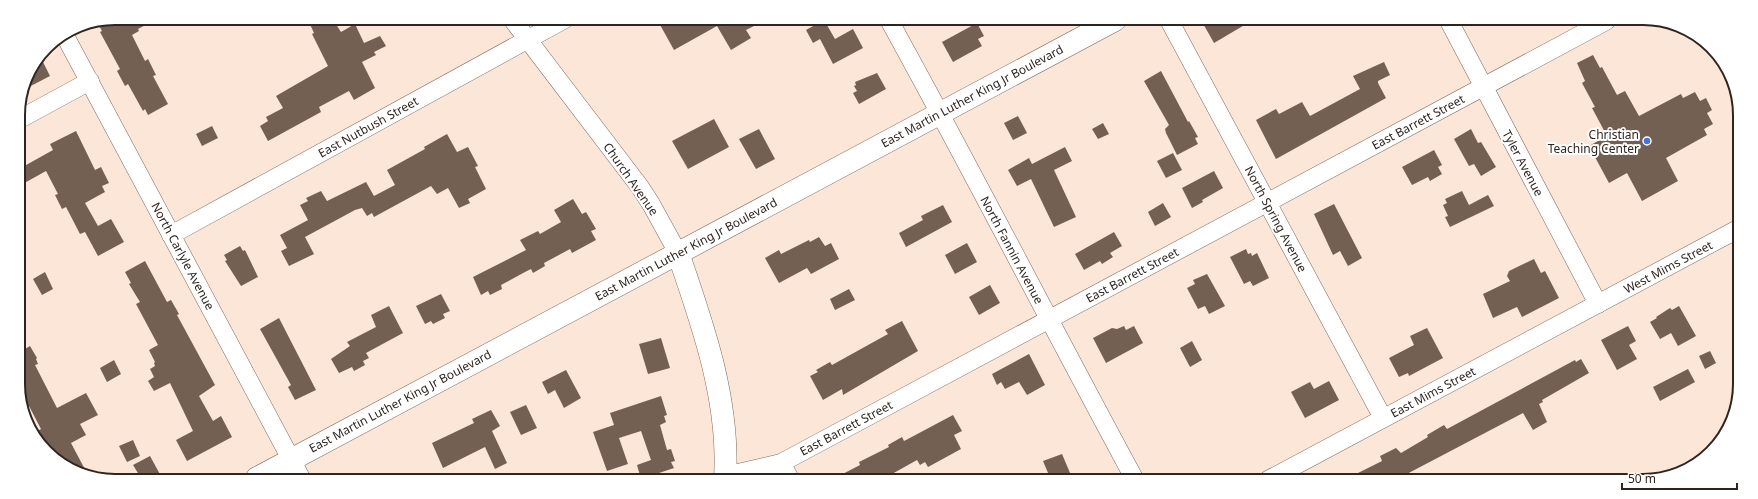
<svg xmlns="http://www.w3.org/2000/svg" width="1758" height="499" font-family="'Noto Sans',sans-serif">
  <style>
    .building { fill: #736053 }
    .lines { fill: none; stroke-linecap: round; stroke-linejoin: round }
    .minor-casing { stroke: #7e6a5d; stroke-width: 19 }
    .secondary-casing { stroke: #7e6a5d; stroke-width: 23 }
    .minor { stroke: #fff; stroke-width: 18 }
    .secondary { stroke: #fff; stroke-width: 22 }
    .poi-dot { fill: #4372e3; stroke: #fff; stroke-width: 1.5 }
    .labels { text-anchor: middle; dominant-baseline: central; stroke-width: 4; stroke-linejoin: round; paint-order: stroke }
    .street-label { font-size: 12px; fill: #2e2520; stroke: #fff }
    .poi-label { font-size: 12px; fill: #2e2520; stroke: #fff; text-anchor: end }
    .rim { fill: none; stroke: #2e2520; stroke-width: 2 }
  </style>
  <rect width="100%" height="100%" fill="#fce6d7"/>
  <!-- building -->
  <g class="building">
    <polygon points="115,18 159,18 138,29 139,31 132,35 145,61 148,59 156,75 153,76 168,104 148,115 145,109 143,111 128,84 125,86 117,71 120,69 100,32 102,31 97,22"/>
    <polygon points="307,18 332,18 341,32 355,24 364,43 380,36 386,46 374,52 376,55 362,62 375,88 354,100 349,91 319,107 321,112 268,141 260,126 268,121 266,117 283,108 276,96 328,66 312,34 314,33"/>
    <polygon points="666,19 768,19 746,30 751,38 731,50 717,26 674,50 659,23"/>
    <polygon points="824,20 835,39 853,29 863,48 833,64 820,39 813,43 806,30"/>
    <polygon points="1201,20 1253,20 1214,43"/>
    <polygon points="977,23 984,36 978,39 982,46 953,62 942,42"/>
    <polygon points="1593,55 1600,68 1602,67 1617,95 1625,91 1639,116 1681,94 1683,98 1695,92 1700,101 1706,98 1712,110 1707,113 1713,124 1704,129 1707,135 1666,158 1678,181 1642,201 1627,173 1609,183 1589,146 1607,136 1592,108 1595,107 1582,83 1585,81 1577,63"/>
    <polygon points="40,56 50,76 23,90 25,78"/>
    <polygon points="1384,62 1390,75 1378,81 1378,83 1386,98 1276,159 1256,120 1276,109 1279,114 1302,102 1310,116 1360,89 1353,76"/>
    <polygon points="1161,71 1188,122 1189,121 1198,137 1195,138 1198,144 1177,155 1166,133 1165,129 1169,125 1144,81"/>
    <polygon points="877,73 886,89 859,104 853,93 857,91 854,86 856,85 855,82"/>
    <polygon points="1018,116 1027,133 1013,140 1004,123"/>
    <polygon points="714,119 729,147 688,169 672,141"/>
    <polygon points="1103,123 1109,134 1098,139 1092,129"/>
    <polygon points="212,126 218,138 202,146 196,134"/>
    <polygon points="759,129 775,159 756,169 739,139"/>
    <polygon points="1471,129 1478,143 1481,142 1496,167 1481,176 1474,164 1469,166 1454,139"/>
    <polygon points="76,131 95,170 101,167 109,183 102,186 105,192 85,203 98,226 111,219 124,242 98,256 85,232 80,234 66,207 62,209 55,195 58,194 46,171 19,186 19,169 53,150 50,144"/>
    <polygon points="447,134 457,152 468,147 478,166 475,167 486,189 468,199 470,203 459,208 448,188 437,194 431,186 374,217 372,213 367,216 362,208 355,210 305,237 314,254 289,266 281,251 287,248 280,235 308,220 300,205 308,201 306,198 321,191 327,201 366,182 374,196 395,185 387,170 425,149 424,147"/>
    <polygon points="1065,147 1072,161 1054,170 1076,217 1054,227 1031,179 1017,186 1008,170 1029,158 1032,164"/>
    <polygon points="1434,150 1442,165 1438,167 1442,174 1430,181 1428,177 1412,185 1402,167"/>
    <polygon points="1173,153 1182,170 1166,178 1157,161"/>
    <polygon points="1214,171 1223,188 1202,200 1203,202 1192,208 1182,188"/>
    <polygon points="1462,191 1469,205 1488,195 1494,206 1450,227 1445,217 1448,216 1443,205 1447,203 1445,199"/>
    <polygon points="573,199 582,214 586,212 596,229 591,231 596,240 572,253 570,249 544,263 545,266 533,273 531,269 525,272 501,285 502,289 490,295 488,291 481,295 473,277 526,250 520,240 538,231 540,234 561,222 554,210"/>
    <polygon points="1163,203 1171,217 1155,226 1148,212"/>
    <polygon points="1334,204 1362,258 1348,266 1340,251 1333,255 1314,214"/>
    <polygon points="943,205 952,222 906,247 899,233 923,220 921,216"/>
    <polygon points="1114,232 1122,246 1110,253 1113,257 1102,264 1100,261 1084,270 1075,254"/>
    <polygon points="819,237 825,246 831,243 839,259 811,274 807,268 779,283 765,258 779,250 781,254 809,240 810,242"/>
    <polygon points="967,243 977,262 955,274 945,255"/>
    <polygon points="240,246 243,251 245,250 258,277 241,286 225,261 227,260 224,255"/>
    <polygon points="1246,249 1248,254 1251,253 1252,256 1257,253 1269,278 1253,286 1250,281 1244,284 1230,257"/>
    <polygon points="1534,259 1541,273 1545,271 1559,298 1522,317 1517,307 1493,318 1483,294 1510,281 1507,276 1509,271"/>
    <polygon points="145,261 167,302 171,300 179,314 177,315 215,385 199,396 213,421 221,416 232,437 187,461 176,440 193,431 170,383 154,391 148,381 154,377 150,369 155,366 154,363 155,362 149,350 158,345 136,304 140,302 129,284 131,283 125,272"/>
    <polygon points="45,272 53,289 42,295 33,279"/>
    <polygon points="1207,274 1225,306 1209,314 1205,306 1198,309 1187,288 1195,284 1193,280"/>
    <polygon points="990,285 1000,303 979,315 969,297"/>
    <polygon points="849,289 855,300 835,310 830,299"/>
    <polygon points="441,294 450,311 443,314 445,318 433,324 431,321 425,324 416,306"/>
    <polygon points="389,306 403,333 366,353 369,358 363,361 365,365 354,371 352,367 339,373 331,359 350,346 347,342 376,327 371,315"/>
    <polygon points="1679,306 1696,336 1678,346 1671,333 1660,339 1650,322 1657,318 1656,317 1670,308 1672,310"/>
    <polygon points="279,318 316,390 295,400 288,387 291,385 260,329"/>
    <polygon points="902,321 918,351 843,395 842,389 823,400 810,376 818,372 816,370 830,362 832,365 888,334 885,330"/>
    <polygon points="1124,326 1126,330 1134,326 1143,343 1106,363 1093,338 1112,328 1117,329"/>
    <polygon points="1628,326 1636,341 1629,345 1637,359 1617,370 1601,340"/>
    <polygon points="1427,328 1443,358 1409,376 1408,373 1399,377 1389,358 1414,345 1410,336"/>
    <polygon points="661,338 670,368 648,374 639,344"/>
    <polygon points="1192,341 1202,360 1190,367 1180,348"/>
    <polygon points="30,346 37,358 36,359 38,364 35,365 57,408 86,393 98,415 80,424 86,435 71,443 89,477 42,448 34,433 41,429 29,406 26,408 20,395 20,352"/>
    <polygon points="1710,351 1716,363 1705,369 1699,356"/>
    <polygon points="1029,354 1045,385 1027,395 1019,382 1005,389 1001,382 997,385 992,374"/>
    <polygon points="1581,359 1589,373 1542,400 1543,402 1539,404 1547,422 1533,430 1523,413 1403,476 1405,480 1344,480 1382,461 1380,456 1396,448 1401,453 1428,437 1427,435 1444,425 1447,429 1575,360 1576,362"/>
    <polygon points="114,360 121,374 107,382 100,368"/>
    <polygon points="1688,369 1695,382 1660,401 1653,387"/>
    <polygon points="566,370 581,398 564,408 555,390 548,394 542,382"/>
    <polygon points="1329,381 1339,400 1305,418 1291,392 1310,382 1314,389"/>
    <polygon points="661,396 667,415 664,416 666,422 660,425 667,450 671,449 675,461 671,462 674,468 641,479 637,465 651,460 641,431 619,438 628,464 607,471 593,432 614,425 610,413"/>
    <polygon points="526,405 537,428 521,435 510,412"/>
    <polygon points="491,410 500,426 492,431 507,463 495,469 485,447 443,468 432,443 474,423 472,419"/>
    <polygon points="953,415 962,431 954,435 961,449 928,467 925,462 920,465 917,460 883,479 833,479 860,465 859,462 889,447 888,445 902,437 904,441 906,440"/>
    <polygon points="133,440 140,456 127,462 119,446"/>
    <polygon points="1062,454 1073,480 1051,480 1043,461"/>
    <polygon points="150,456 162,478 141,478 133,465"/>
  </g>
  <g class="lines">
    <defs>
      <g id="minor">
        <polyline points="512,19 640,187 651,204 678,253"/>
        <path d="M889 20C973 172 1052 327 1135 480"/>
        <polyline points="1169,20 1383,418"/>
        <polyline points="1449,21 1598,304"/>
        <polyline points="64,34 301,478"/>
        <polyline points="18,120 90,81"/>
        <polyline points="171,235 565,19"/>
        <polyline points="781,463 790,479"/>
        <polyline points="725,476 781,463 1606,21"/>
        <polyline points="1268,480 1738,229"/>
      </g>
      <g id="secondary">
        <path d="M678 253C703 325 730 402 725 479"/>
        <polyline points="257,478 1115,20"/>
      </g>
    </defs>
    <!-- minor casing -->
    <use href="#minor" class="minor-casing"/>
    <!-- secondary casing -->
    <use href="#secondary" class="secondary-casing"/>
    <!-- minor -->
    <use href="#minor" class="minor"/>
    <!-- secondary -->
    <use href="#secondary" class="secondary"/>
  </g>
  <!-- markers -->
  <circle class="poi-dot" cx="1647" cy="141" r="4"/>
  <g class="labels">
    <!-- street labels -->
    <g class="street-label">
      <text transform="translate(972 96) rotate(-28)">East Martin Luther King Jr Boulevard</text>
      <text transform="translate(1418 122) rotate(-28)">East Barrett Street</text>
      <text transform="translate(368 127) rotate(-29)">East Nutbush Street</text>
      <text transform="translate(1523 163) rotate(62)">Tyler Avenue</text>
      <text transform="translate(631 179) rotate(55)">Church Avenue</text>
      <text transform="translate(1276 219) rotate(62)">North Spring Avenue</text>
      <text transform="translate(686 249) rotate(-28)">East Martin Luther King Jr Boulevard</text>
      <text transform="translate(1012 250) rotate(62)">North Fannin Avenue</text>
      <text transform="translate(183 256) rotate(62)">North Carlyle Avenue</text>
      <text transform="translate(1668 267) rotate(-28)">West Mims Street</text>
      <text transform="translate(1132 275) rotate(-28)">East Barrett Street</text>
      <text transform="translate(1433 392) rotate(-28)">East Mims Street</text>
      <text transform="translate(400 401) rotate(-28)">East Martin Luther King Jr Boulevard</text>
      <text transform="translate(846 428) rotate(-28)">East Barrett Street</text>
    </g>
    <!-- poi labels -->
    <g class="poi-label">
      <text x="1639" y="134">Christian<tspan x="1639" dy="14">Teaching Center</tspan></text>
    </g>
  </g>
  <!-- crop -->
  <path d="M0 0H1758V499H0ZM115 25H1643A90 90 0 0 1 1733 115V384A90 90 0 0 1 1643 474H115A90 90 0 0 1 25 384V115A90 90 0 0 1 115 25Z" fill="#fff" fill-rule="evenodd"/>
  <path class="rim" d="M115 25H1643A90 90 0 0 1 1733 115V384A90 90 0 0 1 1643 474H115A90 90 0 0 1 25 384V115A90 90 0 0 1 115 25Z"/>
  <!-- scale -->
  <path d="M1622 483v6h115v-6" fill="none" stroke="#2e2520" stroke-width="2"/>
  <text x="1628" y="483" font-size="12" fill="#2e2520" stroke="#ffffff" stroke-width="3" paint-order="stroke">50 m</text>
</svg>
